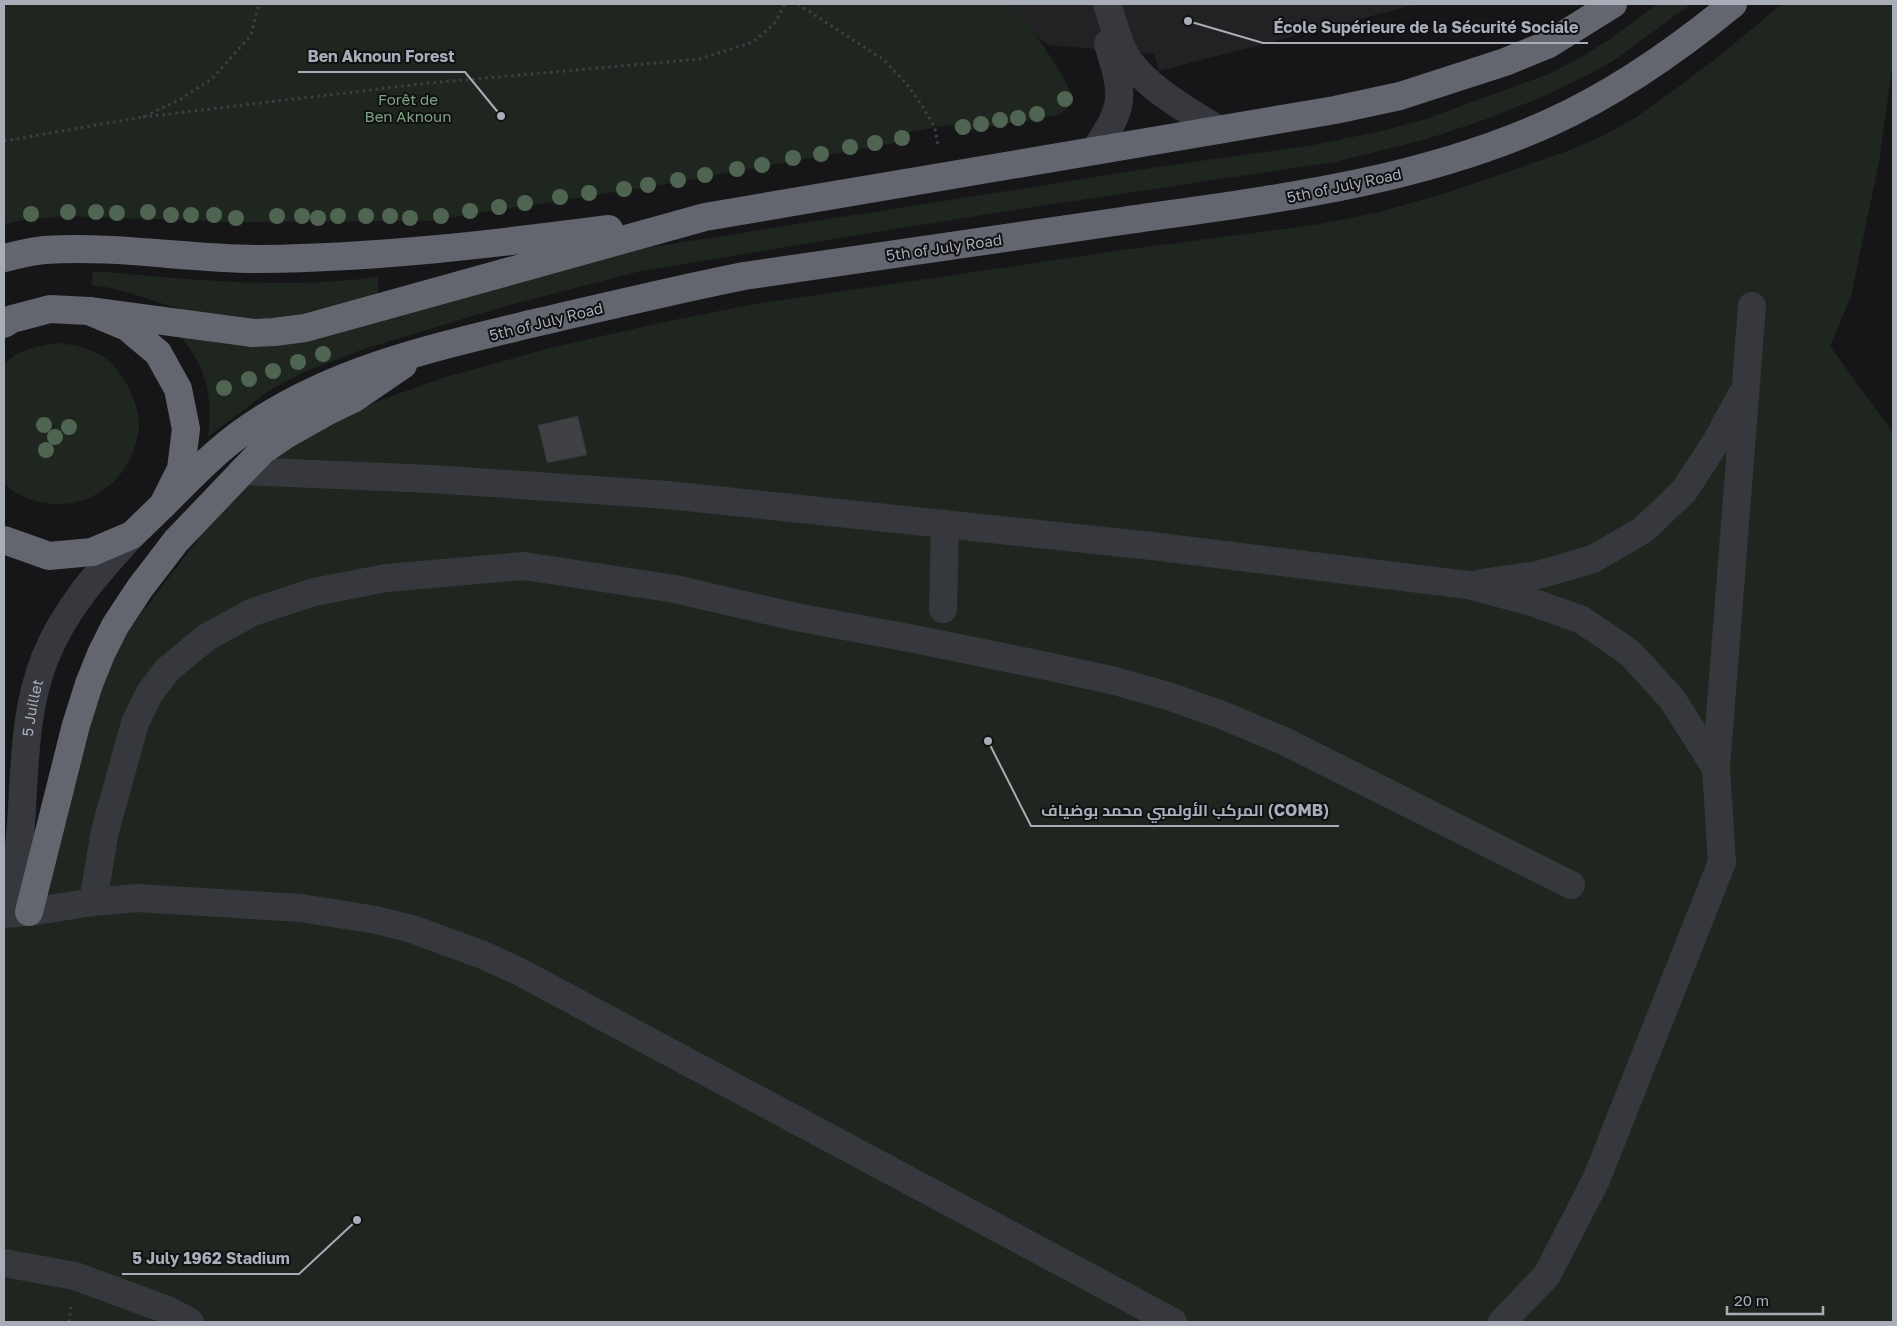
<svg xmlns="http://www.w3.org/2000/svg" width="1897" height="1326" font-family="'Golos Text',Cairo,sans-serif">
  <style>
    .built { fill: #222225 }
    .green { fill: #1e261f }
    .building { fill: #404145; stroke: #303034 }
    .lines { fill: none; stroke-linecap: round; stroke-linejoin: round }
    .path { stroke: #3d3f44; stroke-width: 3; stroke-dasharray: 2.5 4; stroke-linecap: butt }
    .minor { stroke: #37383d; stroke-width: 28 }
    .highway { stroke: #63666e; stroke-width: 28 }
    .tree { fill: #506452 }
    .labels { text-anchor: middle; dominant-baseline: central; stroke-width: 4; stroke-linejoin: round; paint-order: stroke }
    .park-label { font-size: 15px; fill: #7fa381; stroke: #111113 }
    .street-label { font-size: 15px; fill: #a8adb8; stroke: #111113 }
    .leader { fill: none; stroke: #a8adb8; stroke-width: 2 }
    .callout-dot { fill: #a8adb8; stroke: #111113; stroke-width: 2 }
    .callout-label { font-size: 16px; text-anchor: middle; font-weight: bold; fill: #a8adb8; stroke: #111113; stroke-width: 4; stroke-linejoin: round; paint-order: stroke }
  </style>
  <rect width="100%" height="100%" fill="#161618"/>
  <!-- built -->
  <polygon class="built" points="1013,4 1418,4 1159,71 1154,54 1049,45 1038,38"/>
  <!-- green -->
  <g class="green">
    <path d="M4 4H1013C1024 20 1071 80 1071 97 1071 106 1065 111 1058 115L958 132 954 129 953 124 909 132 910 137 907 141 666 184 429 221 237 222 65 216 16 221 4 225Z"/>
    <path d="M1657 4H1691L1613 61 1590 74 1542 97 1484 120 1427 139 1334 162 994 213 641 271 502 307 364 349 302 373 267 392 208 437C213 396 207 368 180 336L227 344 252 345 633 250 1177 164 1308 146 1377 132 1426 119 1551 73 1583 56 1610 39Z"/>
    <polygon points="1782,4 1893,4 1893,60 1879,162 1851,296 1830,346 1893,433 1893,1322 4,1322 4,878 49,883 75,765 107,670 124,636 229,499 255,472 316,427 383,399 446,377 550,348 664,322 749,305 1123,250 1321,224 1376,213 1449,192 1562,153 1603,136 1635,118 1681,85 1718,57"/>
    <path d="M93 271C188 279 283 290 378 277V296C318 312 265 327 202 314 164 307 129 289 91 285Z"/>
    <path d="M58 343C75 345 90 348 105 358 116 366 125 379 130 391 136 403 140 417 139 431 138 436 136 441 135 446 124 483 90 507 51 504 34 502 16 496 4 483V364C19 349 38 346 58 343Z"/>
  </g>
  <!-- building -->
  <polygon class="building" points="578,416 587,455 547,463 538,425"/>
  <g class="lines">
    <!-- path -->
    <g class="path">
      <polyline points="798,4 884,60 906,83 921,104 935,128 938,146"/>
      <polyline points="143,117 429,83 700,59 753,42 774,24 785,4"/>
      <polyline points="4,141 143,117 179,100 212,79 251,35 259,4"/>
      <polyline points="69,1322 71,1307"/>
    </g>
    <!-- minor -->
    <g class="minor">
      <path d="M1107 4C1113 21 1119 47 1129 61 1151 91 1188 110 1218 130"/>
      <path d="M1094 151C1126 105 1124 96 1108 44"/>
      <polyline points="242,471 432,479 668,495 1152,546 1468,585 1532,602 1582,620 1630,653 1672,699 1716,768 1722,862 1596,1180 1547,1275 1502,1322"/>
      <polyline points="1481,583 1538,575 1593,559 1643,530 1684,491 1716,442 1741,396"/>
      <polyline points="943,609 945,524"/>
      <polyline points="1716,768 1752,306"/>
      <polyline points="93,902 105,831 135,723 149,694 167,670 207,637 253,612 314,592 386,578 524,566 675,589 796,617 909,638 1042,665 1115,681 1168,696 1222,715 1284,741 1571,885"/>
      <path id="s1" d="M4 907C8 891 15 873 18 856 26 791 20 720 45 658 64 610 98 572 132 535"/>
      <polyline points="4,914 29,912 93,902 136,898 301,908 376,920 412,929 483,955 518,971 1173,1322"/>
      <polyline points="4,1263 75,1276 170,1311 190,1322"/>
    </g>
    <!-- highway -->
    <g class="highway">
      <path d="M4 258C17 255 31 251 45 250 116 245 188 259 260 259 377 258 493 244 609 229"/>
      <polyline points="89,311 253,333 274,332 305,328 705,217 1335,110 1400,96 1505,62 1549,44 1613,4"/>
      <polyline points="4,324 12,319 50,309 89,311 127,327 158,353 178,389 186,429 181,469 163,505 132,535 92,552 49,556 4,540"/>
      <path d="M163 505C190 478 217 449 250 427 332 371 427 349 522 326 596 309 669 291 744 276 870 258 996 239 1122 221 1267 200 1414 184 1549 123 1616 93 1677 50 1733 4"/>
      <polyline points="29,912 76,725 89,684 101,654 115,626 140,588 176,541 262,451 287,434 326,412 353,399 403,365"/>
    </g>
  </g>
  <!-- trees -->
  <g class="tree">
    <circle cx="1065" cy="99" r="8"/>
    <circle cx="1037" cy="114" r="8"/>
    <circle cx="1018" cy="118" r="8"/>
    <circle cx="1000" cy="120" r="8"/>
    <circle cx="981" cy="124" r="8"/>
    <circle cx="963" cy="127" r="8"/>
    <circle cx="902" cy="138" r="8"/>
    <circle cx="875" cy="143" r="8"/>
    <circle cx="850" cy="147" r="8"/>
    <circle cx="821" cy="154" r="8"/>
    <circle cx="793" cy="158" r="8"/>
    <circle cx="762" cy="165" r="8"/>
    <circle cx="737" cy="169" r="8"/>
    <circle cx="705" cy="175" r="8"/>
    <circle cx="678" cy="180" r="8"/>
    <circle cx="648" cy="185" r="8"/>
    <circle cx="624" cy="189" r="8"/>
    <circle cx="589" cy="193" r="8"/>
    <circle cx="560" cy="197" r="8"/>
    <circle cx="525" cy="203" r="8"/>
    <circle cx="499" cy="207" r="8"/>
    <circle cx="470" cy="211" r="8"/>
    <circle cx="68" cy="212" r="8"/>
    <circle cx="96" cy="212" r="8"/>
    <circle cx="148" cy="212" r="8"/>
    <circle cx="117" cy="213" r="8"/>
    <circle cx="31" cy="214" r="8"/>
    <circle cx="171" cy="215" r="8"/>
    <circle cx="191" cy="215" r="8"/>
    <circle cx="214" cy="215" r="8"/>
    <circle cx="277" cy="216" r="8"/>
    <circle cx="302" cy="216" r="8"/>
    <circle cx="338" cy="216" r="8"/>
    <circle cx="366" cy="216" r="8"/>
    <circle cx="390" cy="216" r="8"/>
    <circle cx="441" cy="216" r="8"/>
    <circle cx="236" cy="218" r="8"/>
    <circle cx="318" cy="218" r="8"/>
    <circle cx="410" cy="218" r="8"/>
    <circle cx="323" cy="354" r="8"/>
    <circle cx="298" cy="362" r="8"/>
    <circle cx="273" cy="371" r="8"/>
    <circle cx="249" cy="379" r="8"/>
    <circle cx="224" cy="388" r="8"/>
    <circle cx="44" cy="425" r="8"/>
    <circle cx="69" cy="427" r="8"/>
    <circle cx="55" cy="437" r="8"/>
    <circle cx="46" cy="450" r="8"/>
  </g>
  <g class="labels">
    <!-- park labels -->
    <g class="park-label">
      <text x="408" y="99">Forêt de<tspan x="408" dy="17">Ben Aknoun</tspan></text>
    </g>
    <!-- street labels -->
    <g class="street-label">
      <text transform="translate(1344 185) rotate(-12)">5th of July Road</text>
      <text transform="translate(944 247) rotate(-8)">5th of July Road</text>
      <text transform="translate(546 321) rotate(-14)">5th of July Road</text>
      <text stroke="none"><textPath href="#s1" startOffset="202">5 Juillet</textPath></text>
    </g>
  </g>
  <!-- callouts -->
  <path class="leader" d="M1188 21L1263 43H1588M501 116L465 72H298M988 741L1031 826H1339M357 1220L299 1274H122"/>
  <g class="callout-dot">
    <circle cx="1188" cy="21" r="5"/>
    <circle cx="501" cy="116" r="5"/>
    <circle cx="988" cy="741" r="5"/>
    <circle cx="357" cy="1220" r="5"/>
  </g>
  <g class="callout-label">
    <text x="1426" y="33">École Supérieure de la Sécurité Sociale</text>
    <text x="381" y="62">Ben Aknoun Forest</text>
    <text x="1185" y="816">المركب الأولمبي محمد بوضياف (COMB)</text>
    <text x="211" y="1264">5 July 1962 Stadium</text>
  </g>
  <!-- border -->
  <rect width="1897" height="1326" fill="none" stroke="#a8adb8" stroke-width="10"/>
  <!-- scale -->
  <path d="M1727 1306v8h96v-8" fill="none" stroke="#a8adb8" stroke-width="2.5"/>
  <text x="1734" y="1306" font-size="15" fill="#a8adb8" stroke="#111113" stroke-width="4" paint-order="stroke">20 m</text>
</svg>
